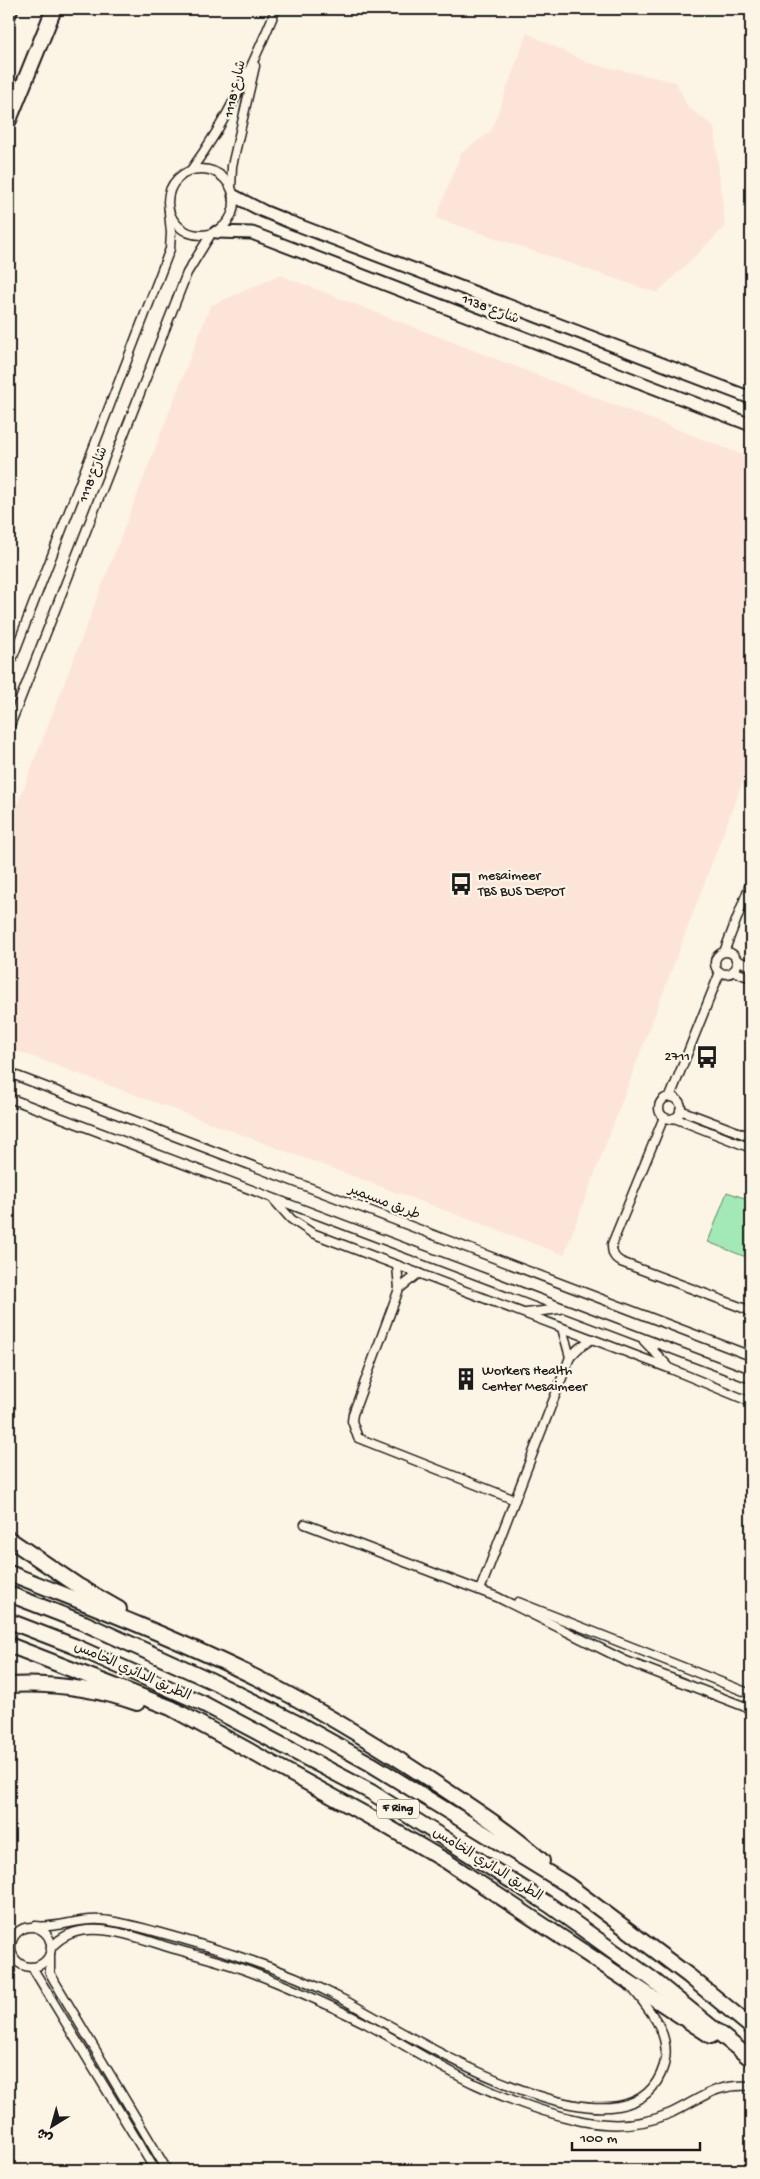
<svg xmlns="http://www.w3.org/2000/svg" width="760" height="2179" font-family="'Gochi Hand','Playpen Sans Arabic',sans-serif">
  <style>
    .built { fill: #fce5d8 }
    .green { fill: #a3e9b5; stroke: #608268 }
    .lines { fill: none; stroke-linecap: round; stroke-linejoin: round }
    .street-casing { stroke: #1c1c1c; stroke-width: 11 }
    .secondary-casing { stroke: #1c1c1c; stroke-width: 15 }
    .highway-casing { stroke: #1c1c1c; stroke-width: 18 }
    .street { stroke: #fcf5e5; stroke-width: 8 }
    .secondary { stroke: #fcf5e5; stroke-width: 11 }
    .highway { stroke: #fcf5e5; stroke-width: 14 }
    .labels { text-anchor: middle; dominant-baseline: central; stroke-width: 4.5; stroke-linejoin: round; paint-order: stroke }
    .shield { fill: #fcf5e5; stroke: #5f5d58; stroke-width: 1 }
    .shield-label { font-size: 12px; font-weight: bold; fill: #1c1c1c }
    .street-label { font-size: 14px; fill: #1c1c1c; stroke: #fcf5e5 }
    .poi-label { font-size: 14px; fill: #1c1c1c; stroke: #fcf5e5; text-anchor: start }
  </style>
  <rect width="100%" height="100%" fill="#fcf5e5"/>
  <filter id="ink" filterUnits="userSpaceOnUse"><feTurbulence type="fractalNoise" baseFrequency=".02" numOctaves="2"/><feDisplacementMap in="SourceGraphic" scale="10" xChannelSelector="R" yChannelSelector="G"/><feConvolveMatrix kernelMatrix="1 2 1 2 8 2 1 2 1" color-interpolation-filters="sRGB"/></filter>
  <g filter="url(#ink)">
    <!-- built -->
    <g class="built">
      <polygon points="527,33 588,63 676,82 688,107 714,126 725,227 657,293 436,218 461,153 491,131"/>
      <polygon points="280,275 751,458 751,760 564,1255 9,1048 9,826 210,306"/>
    </g>
    <!-- green -->
    <polygon class="green" points="727,1192 750,1200 751,1197 751,1259 708,1242"/>
    <g class="lines">
      <defs>
        <g id="street">
          <circle cx="201" cy="202" r="33"/>
          <path d="M191 170C227 121 253 65 276 9"/>
          <polyline points="231,188 232,166 255,66"/>
          <polyline points="9,667 170,249 171,233 169,212"/>
          <polyline points="9,728 187,273 211,234"/>
          <polyline points="724,952 751,882"/>
          <circle cx="726" cy="963" r="11"/>
          <polyline points="736,960 751,966"/>
          <polyline points="733,971 751,978"/>
          <polyline points="9,1073 751,1356"/>
          <polyline points="670,1097 720,972"/>
          <circle cx="670" cy="1108" r="11"/>
          <polyline points="9,1098 751,1379"/>
          <polyline points="680,1110 751,1137"/>
          <path d="M664 1117 612 1244C612 1253 613 1257 621 1262L751 1311"/>
          <polyline points="674,1118 751,1148"/>
          <polyline points="274,1200 291,1219 312,1233 671,1369 751,1402"/>
          <polyline points="397,1265 399,1289 353,1414 352,1421 358,1438 515,1500"/>
          <polyline points="399,1289 419,1273"/>
          <polyline points="526,1313 560,1309"/>
          <polyline points="562,1328 570,1357"/>
          <polyline points="644,1341 669,1367"/>
          <polyline points="305,1524 497,1597 626,1661 751,1709"/>
          <polyline points="480,1590 570,1357 579,1348 592,1339"/>
          <polyline points="518,1602 751,1694"/>
          <path d="M35 1926C57 1929 78 1918 100 1920 119 1921 139 1927 157 1932 186 1940 215 1948 243 1958 278 1969 312 1983 344 2000 401 2030 631 2179 664 2065 672 2034 650 2011 633 1989"/>
          <circle cx="31" cy="1947" r="20"/>
          <path d="M51 1948C79 1914 133 1936 168 1947 195 1955 221 1961 248 1971 288 1986 327 2004 365 2023 402 2043 437 2066 475 2084 509 2100 545 2113 582 2121 613 2127 642 2126 671 2113 701 2099 715 2083 751 2086"/>
          <polyline points="50,1953 50,1973 55,1982 167,2170"/>
          <polyline points="32,1967 155,2170"/>
        </g>
        <g id="secondary">
          <polyline points="234,196 263,211 290,222 751,398"/>
          <polyline points="216,232 252,233 751,425"/>
        </g>
        <g id="highway">
          <polyline points="9,13 10,9"/>
          <polyline points="9,120 54,9"/>
          <polyline points="9,1539 77,1585 119,1609"/>
          <path d="M9 1573C93 1606 178 1639 259 1679 318 1709 374 1743 429 1779 468 1805 507 1829 542 1861"/>
          <polyline points="9,1594 84,1623 212,1681 301,1725 371,1764 568,1885 689,1976 751,2027"/>
          <polyline points="9,1621 74,1646 202,1703 371,1792 551,1906 652,1979 751,2059"/>
          <polyline points="9,1645 171,1708 381,1823 446,1861 711,2036"/>
          <path d="M9 1685C51 1683 97 1689 137 1703"/>
        </g>
      </defs>
      <!-- street casing -->
      <use href="#street" class="street-casing"/>
      <!-- secondary casing -->
      <use href="#secondary" class="secondary-casing"/>
      <!-- highway casing -->
      <use href="#highway" class="highway-casing"/>
      <!-- street -->
      <use href="#street" class="street"/>
      <!-- secondary -->
      <use href="#secondary" class="secondary"/>
      <!-- highway -->
      <use href="#highway" class="highway"/>
    </g>
  </g>
  <!-- icons -->
  <defs>
    <symbol id="bus-bare" viewBox="-9 -9 18 18"><path d="M-5-6H5V4H4V6H2V4H-2V6H-4V4H-5ZM-3.5-4V0h7V-4ZM-3.5 1.2v1.5H-2V1.2ZM2 1.2v1.5H3.5V1.2Z" fill="#1c1c1c" stroke="#fcf5e5" stroke-width="2.5" paint-order="stroke"/></symbol>
    <symbol id="building-bare" viewBox="-9 -9 18 18"><path d="M-4-6H4V6H1V3H-1V6H-4ZM-2.5-4.3h1.7v1.8h-1.7ZM.8-4.3h1.7v1.8H.8ZM-2.5-1h1.7V.8h-1.7ZM.8-1h1.7V.8H.8Z" fill="#1c1c1c" stroke="#fcf5e5" stroke-width="2.5" paint-order="stroke"/></symbol>
  </defs>
  <g fill-rule="evenodd">
    <use href="#bus-bare" x="445" y="868" width="32" height="32"/>
    <use href="#bus-bare" x="691" y="1041" width="32" height="32"/>
    <use href="#building-bare" x="450" y="1363" width="32" height="32"/>
  </g>
  <g class="labels">
    <!-- shield labels -->
    <rect class="shield" x="377" y="1799.5" width="42" height="19" rx="4"/>
    <g class="shield-label">
      <text x="398" y="1809">F Ring</text>
    </g>
    <!-- street labels -->
    <g class="street-label">
      <text transform="translate(236 89) rotate(-77)">شارع 1118</text>
      <text transform="translate(490 310) rotate(21)">شارع 1138</text>
      <text transform="translate(94 475) rotate(-69)">شارع 1118</text>
      <text transform="translate(384 1203) rotate(21)">طريق مسيمير</text>
      <text transform="translate(132 1672) rotate(24)">الطريق الدائري الخامس</text>
      <text transform="translate(487 1865) rotate(32)">الطريق الدائري الخامس</text>
    </g>
    <!-- poi labels -->
    <g class="poi-label">
      <text x="478" y="876">mesaimeer<tspan x="478" dy="16">TBS BUS DEPOT</tspan></text>
      <text x="690" y="1057" text-anchor="end">2711</text>
      <text x="482" y="1371">Workers Health<tspan x="482" dy="16">Center Mesaimeer</tspan></text>
    </g>
  </g>
  <!-- margin -->
  <rect width="760" height="2179" fill="none" stroke="#fcf5e5" stroke-width="30"/>
  <rect x="15" y="15" width="730" height="2149" fill="none" stroke="#1c1c1c" stroke-width="2" filter="url(#ink)"/>
  <!-- north arrow -->
  <g transform="translate(52 2126) rotate(217)" stroke="#fcf5e5" stroke-width="4" paint-order="stroke">
  <path d="M0-4L9 19L0 12L-9 19Z" fill="#1c1c1c"/>
  <text y="-8" font-size="14" font-weight="bold" text-anchor="middle" fill="#1c1c1c">ش</text>
  </g>
  <!-- scale -->
  <path d="M572 2142v8h128v-8" fill="none" stroke="#1c1c1c" stroke-width="2.5"/>
  <text x="580" y="2142" font-size="15" fill="#1c1c1c" stroke="#fcf5e5" stroke-width="4" paint-order="stroke">100 m</text>
</svg>
